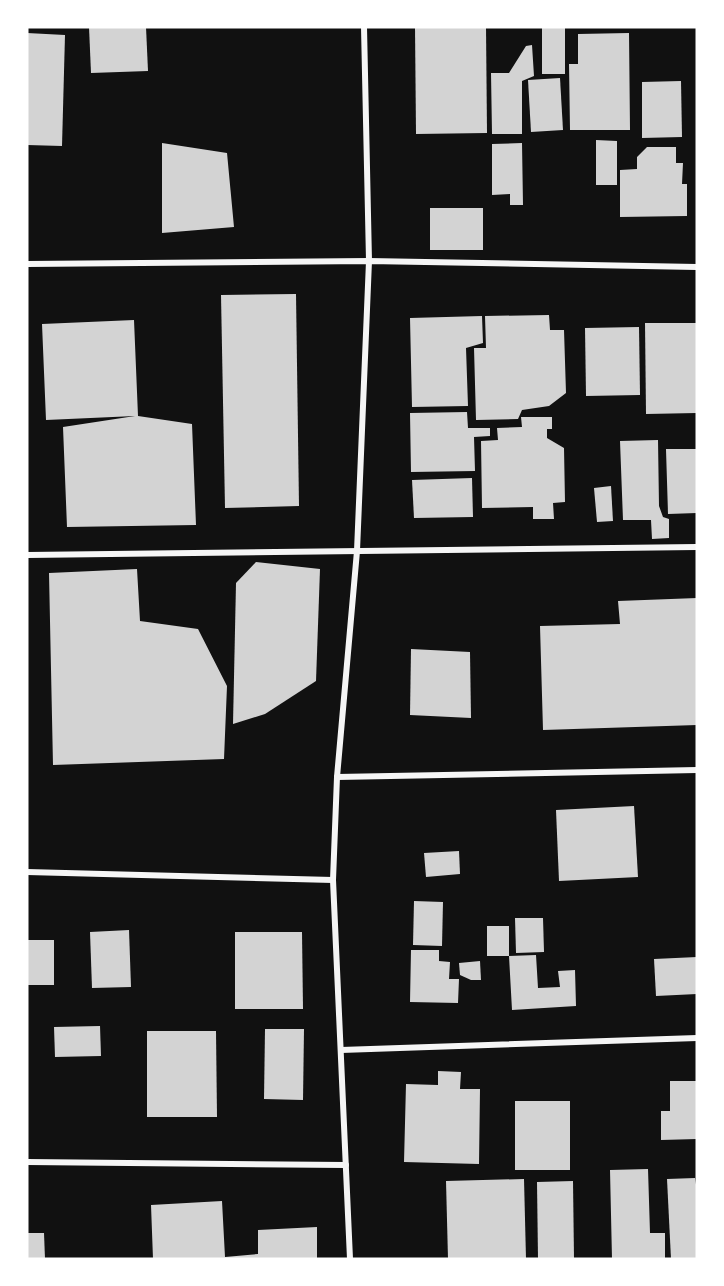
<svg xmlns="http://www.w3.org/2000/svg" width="724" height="1286" font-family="Poppins,sans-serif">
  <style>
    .building { fill: #d3d3d3 }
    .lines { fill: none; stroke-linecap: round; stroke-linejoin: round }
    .minor { stroke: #f5f5f5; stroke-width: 6 }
  </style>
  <rect width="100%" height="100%" fill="#111"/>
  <!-- building -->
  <g class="building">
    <polygon points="89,27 146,27 148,71 91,73"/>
    <polygon points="415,27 486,27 487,133 416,134"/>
    <rect x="542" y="27" width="23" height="47"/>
    <polygon points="27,33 65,35 62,146 27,145"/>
    <polygon points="629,33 630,130 570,130 569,64 578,64 578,34"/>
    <polygon points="532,45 534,76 522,81 522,134 492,134 491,73 509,73 526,46"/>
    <polygon points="560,78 563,130 531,132 528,80"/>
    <polygon points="681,81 682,137 642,138 642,82"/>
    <polygon points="596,140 617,141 617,185 596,185"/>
    <polygon points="162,143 227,153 234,227 162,233"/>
    <polygon points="522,143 523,205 510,205 510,194 492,195 492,144"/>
    <polygon points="647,147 676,147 676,163 683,163 682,184 687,184 687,216 620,217 620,170 637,169 637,157"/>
    <rect x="430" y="208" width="53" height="42"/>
    <polygon points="296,294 299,506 225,508 221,295"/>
    <polygon points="549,315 550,330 564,330 566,393 549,406 522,410 518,419 476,420 474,348 486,348 485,316"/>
    <polygon points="482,316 483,343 466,348 468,406 412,407 410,318"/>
    <polygon points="134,320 138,416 192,424 196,525 67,527 63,427 135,416 46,420 42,324"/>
    <polygon points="645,323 696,323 697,413 646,414"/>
    <polygon points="639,327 640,395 586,396 585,328"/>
    <polygon points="467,412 468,428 490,428 490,436 474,437 475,471 411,472 410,413"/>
    <polygon points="521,417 552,417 552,429 547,429 547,438 564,448 565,502 553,503 554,519 533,519 533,507 482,508 481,441 498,440 497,428 522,427"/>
    <polygon points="658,440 659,506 663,517 669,519 669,538 652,539 651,520 623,520 620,441"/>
    <polygon points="666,449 697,449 697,513 668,514"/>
    <polygon points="472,478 473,517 414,518 412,480"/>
    <polygon points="611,486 613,521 597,522 594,488"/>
    <polygon points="256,562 320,569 316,681 265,714 233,724 236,583"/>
    <polygon points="137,569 140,621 198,629 227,686 224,759 53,765 49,573"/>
    <polygon points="697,598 697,725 543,730 540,626 620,624 618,601"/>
    <polygon points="411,649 470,652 471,718 410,715"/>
    <polygon points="634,806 638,877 559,881 556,810"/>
    <polygon points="459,851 460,874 426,877 424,853"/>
    <polygon points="414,901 443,902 442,946 413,945"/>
    <polygon points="515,918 543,918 544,952 516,953"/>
    <rect x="487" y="926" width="22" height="30"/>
    <polygon points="129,930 131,987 92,988 90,932"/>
    <polygon points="235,932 302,932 303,1009 235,1009"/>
    <rect x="27" y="940" width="27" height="45"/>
    <polygon points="411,950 439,950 439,961 450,962 449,979 459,979 458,1003 410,1002"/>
    <polygon points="536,955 538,988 560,987 558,971 575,970 576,1006 512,1010 509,956"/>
    <polygon points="697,957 697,994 656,996 654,959"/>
    <polygon points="480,961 481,980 471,980 460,975 459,963"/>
    <polygon points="100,1026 101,1056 55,1057 54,1027"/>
    <polygon points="265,1029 304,1029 303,1100 264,1099"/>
    <polygon points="147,1031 216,1031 217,1117 147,1117"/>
    <polygon points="438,1071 461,1072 460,1089 480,1089 479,1164 404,1162 406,1084 438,1085"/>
    <polygon points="670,1081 697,1081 697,1139 661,1140 661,1111 670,1111"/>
    <rect x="515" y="1101" width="55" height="69"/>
    <polygon points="648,1169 650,1233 665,1233 665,1259 612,1259 610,1170"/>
    <polygon points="695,1178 697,1191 697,1259 671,1259 667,1179"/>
    <polygon points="524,1179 526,1259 448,1259 446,1181"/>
    <polygon points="573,1181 574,1259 538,1259 537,1182"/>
    <polygon points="222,1201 225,1257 258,1254 258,1230 317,1227 317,1259 153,1259 151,1205"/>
    <polygon points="27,1233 44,1233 45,1259 27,1259"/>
  </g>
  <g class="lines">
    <!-- minor -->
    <g class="minor">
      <polyline points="27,264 369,261 697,267"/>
      <polyline points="27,555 697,547"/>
      <polyline points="337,777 697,770"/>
      <polyline points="27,872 333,880"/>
      <polyline points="341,1050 697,1038"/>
      <polyline points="27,1162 346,1165"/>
      <polyline points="350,1259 333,880 337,777 357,551 369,261 364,27"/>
    </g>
  </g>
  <!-- border -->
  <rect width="724" height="1286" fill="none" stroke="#ffffff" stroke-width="57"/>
</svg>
